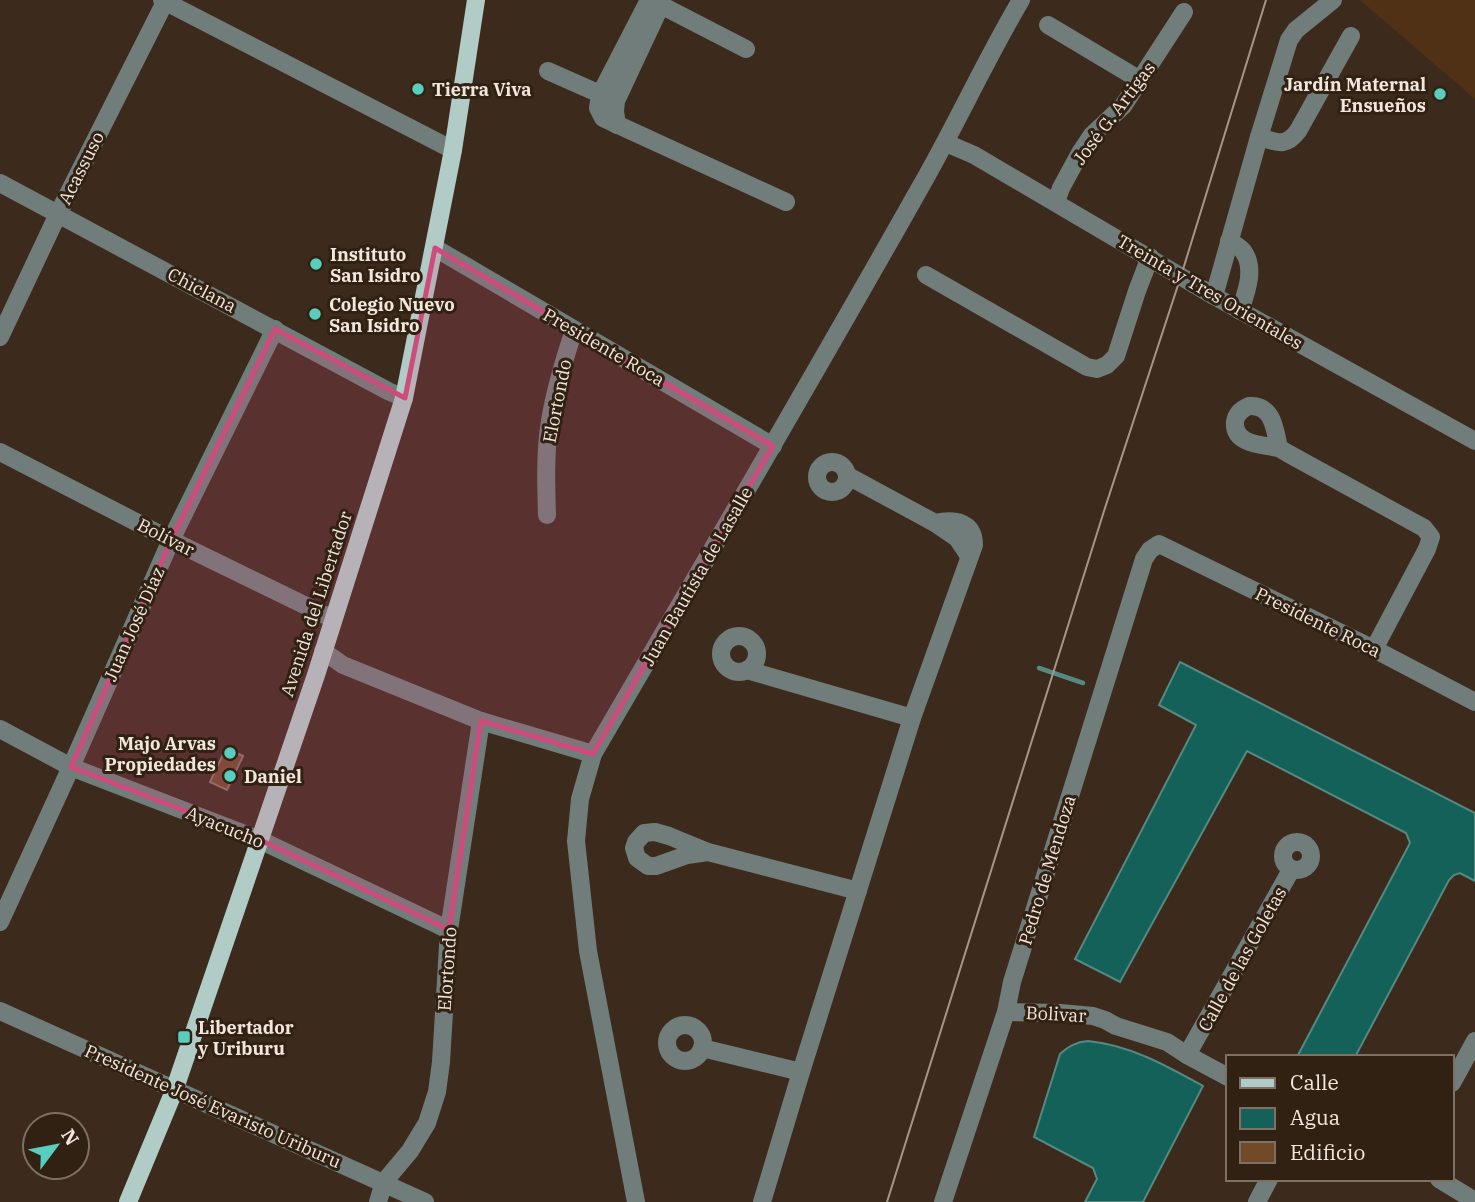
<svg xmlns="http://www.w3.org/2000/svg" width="1475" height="1202" font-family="'IBM Plex Serif',serif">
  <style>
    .green { fill: #513115 }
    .water { fill: #136159; stroke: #568981; stroke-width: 2 }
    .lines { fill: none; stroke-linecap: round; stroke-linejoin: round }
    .stream { stroke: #568981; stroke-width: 4.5 }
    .building { fill: #724a28; stroke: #867161; stroke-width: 2 }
    .minor { stroke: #707d7b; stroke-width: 18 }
    .major { stroke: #b1ccc7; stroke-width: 18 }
    .tram { stroke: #a4968a; stroke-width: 2 }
    .marked { fill: #ce4c7c; fill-opacity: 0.2; stroke: #ce4c7c; stroke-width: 5; stroke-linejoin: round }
    .poi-dot { fill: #58cebf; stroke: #312113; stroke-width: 2.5 }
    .labels { text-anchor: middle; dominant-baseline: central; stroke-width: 6; stroke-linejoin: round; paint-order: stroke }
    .poi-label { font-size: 18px; font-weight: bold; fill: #f2e6dd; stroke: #312113; text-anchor: start }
    .street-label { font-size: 18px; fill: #f2e6dd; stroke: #312113 }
  </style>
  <rect width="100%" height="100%" fill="#3c2b1c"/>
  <!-- green -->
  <polygon class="green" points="1360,0 1475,0 1475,99"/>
  <!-- water -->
  <g class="water">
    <polygon points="1180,662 1475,813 1475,881 1460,873 1454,875 1449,880 1355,1057 1297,1057 1410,843 1406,833 1247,751 1120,982 1075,959 1196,725 1159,705"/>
    <path d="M1088 1041C1130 1045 1167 1066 1203 1086L1143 1202H1085L1097 1179 1093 1168 1034 1137 1060 1054C1069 1046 1076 1042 1088 1041Z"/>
  </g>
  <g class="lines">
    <!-- stream -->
    <polyline class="stream" points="1039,668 1083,683"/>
  </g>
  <!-- building -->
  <polygon class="building" points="226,748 243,756 227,790 210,782"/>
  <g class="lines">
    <!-- minor -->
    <g class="minor">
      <polyline points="162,0 453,150"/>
      <polyline points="649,0 600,95 598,108 603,118 786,202"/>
      <polyline points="651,0 746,49"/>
      <polyline points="1048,25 1140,80"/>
      <polyline points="548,71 609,98"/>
      <polyline points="617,125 615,111 616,101 661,5"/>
      <path d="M1259 137C1277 142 1285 148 1298 131L1351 36"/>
      <polyline points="946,143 974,155 1214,296 1475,441"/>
      <polyline points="0,183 388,391 404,398"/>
      <polyline points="1056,202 1061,188 1080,153 1092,135 1123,106 1184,12"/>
      <path d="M1229 241C1234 244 1240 247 1243 251 1256 268 1246 293 1240 311"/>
      <polyline points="435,248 773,446"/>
      <polyline points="926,275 1087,367 1097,369 1107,365 1116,356 1137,291 1150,257"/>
      <polyline points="1214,296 1259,137 1289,40 1296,30 1333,0"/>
      <polyline points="0,337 58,214 166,0"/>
      <path d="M1249 406C1273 404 1275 430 1279 448 1264 445 1233 445 1235 422 1236 414 1242 409 1249 406Z"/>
      <polyline points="1279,448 1289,454 1424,528 1431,537 1427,549 1374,649"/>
      <polyline points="0,452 171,540 333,619"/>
      <circle cx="832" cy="477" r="15"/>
      <polyline points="848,476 935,523 957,538 969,556"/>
      <path d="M547 515C546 483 545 452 550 421 555 389 564 360 574 330"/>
      <circle cx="739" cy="654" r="18"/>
      <polyline points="323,651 343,665 481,721 593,754"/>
      <polyline points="747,670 912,718"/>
      <polyline points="0,729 71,767 260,840 449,930"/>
      <circle cx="1297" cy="856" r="14"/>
      <polyline points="708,852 687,855 656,866 648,866 637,858 634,848 636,842 644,833 655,832 669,836 708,852 858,891"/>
      <polyline points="0,922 71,767 171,540 275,329"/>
      <polyline points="0,1011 425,1202"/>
      <polyline points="1006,1012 1060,1013 1093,1016 1105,1020 1116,1026 1167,1042 1187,1055 1228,1077"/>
      <circle cx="685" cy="1043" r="18"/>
      <polyline points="702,1048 801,1072"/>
      <polyline points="1187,1055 1291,870"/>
      <polyline points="1452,1083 1475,1041"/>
      <polyline points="1439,1179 1475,1201"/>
      <polyline points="378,1202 384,1182 410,1151 427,1123 437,1092 441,1062 449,930 481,721"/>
      <path d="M636 1202 588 951 576 841 580 799 593 754C703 565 814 376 921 186 956 125 985 61 1021 0"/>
      <path d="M762 1202 801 1072 912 718 974 545C974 521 954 519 935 523"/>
      <polyline points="943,1202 1006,1012 1012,982 1144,559 1150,550 1159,544 1374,649 1475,702"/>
      <polyline points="1257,1202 1269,1179"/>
    </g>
    <!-- major -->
    <polyline class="major" points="128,1202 174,1091 316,675 404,398 453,150 476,0"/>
    <!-- tram -->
    <polyline class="tram" points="887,1202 1104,511 1181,276 1266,0"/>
  </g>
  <!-- marked area -->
  <path class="marked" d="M435 248 773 446 593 754 481 721 449 930 260 840 71 767 171 540 275 329 405 398Z"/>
  <!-- markers -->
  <g class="poi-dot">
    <circle cx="418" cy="89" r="7"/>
    <circle cx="1440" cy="94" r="7"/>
    <circle cx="316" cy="264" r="7"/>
    <circle cx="315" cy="314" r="7"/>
    <circle cx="230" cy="753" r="7"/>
    <circle cx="230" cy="776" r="7"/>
    <rect x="177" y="1030" width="14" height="14" rx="3.5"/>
  </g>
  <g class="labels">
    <!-- poi labels -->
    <g class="poi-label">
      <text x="1426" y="84" text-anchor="end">Jardín Maternal<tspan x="1426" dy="21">Ensueños</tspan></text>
      <text x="432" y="89">Tierra Viva</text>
      <text x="330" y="254">Instituto<tspan x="330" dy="21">San Isidro</tspan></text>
      <text x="329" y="304">Colegio Nuevo<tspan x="329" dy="21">San Isidro</tspan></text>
      <text x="216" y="743" text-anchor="end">Majo Arvas<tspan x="216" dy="21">Propiedades</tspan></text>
      <text x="244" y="776">Daniel</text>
      <text x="198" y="1027">Libertador<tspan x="198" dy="21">y Uriburu</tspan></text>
    </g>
    <!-- street labels -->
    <g class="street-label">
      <text transform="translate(1114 113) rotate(-53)">José G. Artigas</text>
      <text transform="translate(81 168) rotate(-63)">Acassuso</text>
      <text transform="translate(202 290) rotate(28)">Chiclana</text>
      <text transform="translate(1210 292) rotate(30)">Treinta y Tres Orientales</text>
      <text transform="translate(604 347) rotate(30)">Presidente Roca</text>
      <text transform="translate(557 401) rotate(-79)">Elortondo</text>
      <text transform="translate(166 537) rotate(27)">Bolívar</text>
      <text transform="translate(697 576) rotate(-60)">Juan Bautista de Lasalle</text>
      <text transform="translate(316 604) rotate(-72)">Avenida del Libertador</text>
      <text transform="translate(1318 622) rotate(26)">Presidente Roca</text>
      <text transform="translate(134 624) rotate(-66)">Juan José Díaz</text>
      <text transform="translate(225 827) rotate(22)">Ayacucho</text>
      <text transform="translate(1047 870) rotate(-73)">Pedro de Mendoza</text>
      <text transform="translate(1242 959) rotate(-61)">Calle de las Goletas</text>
      <text transform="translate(447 969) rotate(-86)">Elortondo</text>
      <text transform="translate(1056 1014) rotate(3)">Bolivar</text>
      <text transform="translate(213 1106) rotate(24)">Presidente José Evaristo Uriburu</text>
    </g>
  </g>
  <!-- legend -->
  <rect x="1226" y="1055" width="228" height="126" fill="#312113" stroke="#7e7064" stroke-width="2"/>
  <rect x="1240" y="1078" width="35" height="10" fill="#b1ccc7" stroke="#7e7064" stroke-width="2"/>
  <text x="1290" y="1090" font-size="21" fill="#f2e6dd">Calle</text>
  <rect x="1240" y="1108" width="35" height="21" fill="#136159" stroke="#7e7064" stroke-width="2"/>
  <text x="1290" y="1125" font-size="21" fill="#f2e6dd">Agua</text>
  <rect x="1240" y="1142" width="35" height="21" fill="#724a28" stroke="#7e7064" stroke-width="2"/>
  <text x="1290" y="1160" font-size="21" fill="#f2e6dd">Edificio</text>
  <!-- north arrow -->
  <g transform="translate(56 1146) rotate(58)"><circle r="33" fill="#312113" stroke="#7e7064" stroke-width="2"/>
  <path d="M0-5L12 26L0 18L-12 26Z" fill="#58cebf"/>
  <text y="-10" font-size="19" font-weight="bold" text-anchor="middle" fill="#f2e6dd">N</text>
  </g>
</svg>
